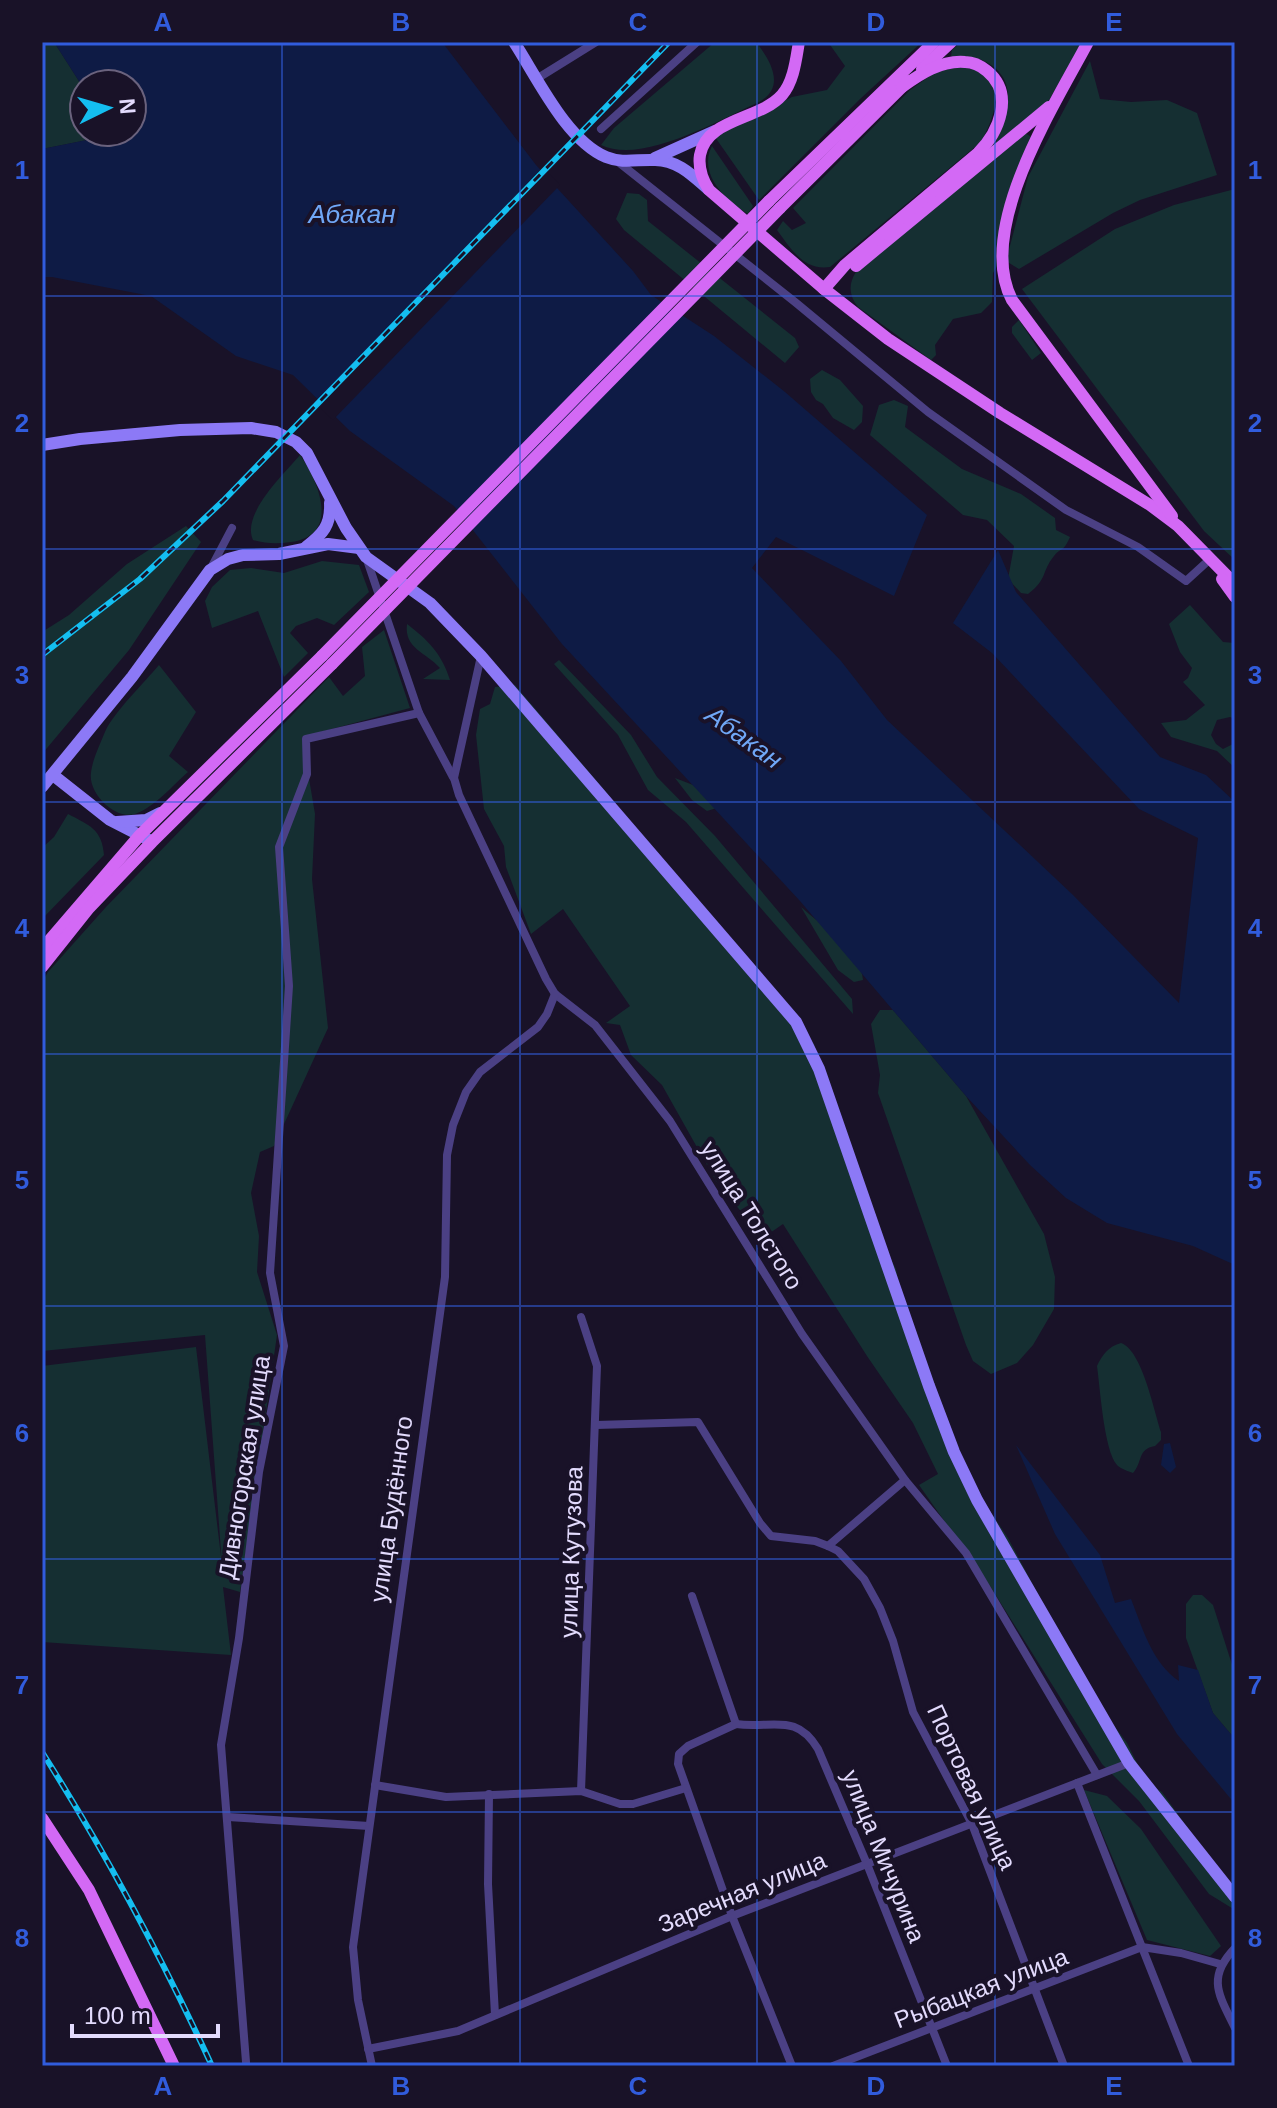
<svg xmlns="http://www.w3.org/2000/svg" width="1277" height="2108" font-family="Arial,sans-serif">
  <style>
    .green { fill: #152f32 }
    .water { fill: #0e1b45 }
    .pier { fill: #191228 }
    .lines { fill: none; stroke-linecap: round; stroke-linejoin: round }
    .street { stroke: #4b4084; stroke-width: 8 }
    .secondary { stroke: #8c79f6; stroke-width: 12 }
    .primary { stroke: #d369f5; stroke-width: 12 }
    .rail-casing { stroke: #14bef0; stroke-width: 6 }
    .rail { stroke: #191228; stroke-width: 3; stroke-dasharray: 9; stroke-linecap: butt }
    .primary-bridge { stroke: #d369f5; stroke-width: 12 }
    .grid { fill: none; stroke: #315cdc; stroke-width: 2; stroke-opacity: 0.55 }
    .labels { text-anchor: middle; dominant-baseline: central; stroke-width: 8; stroke-linejoin: round; paint-order: stroke }
    .street-label { font-size: 24px; fill: #e3dbfd; stroke: #191228 }
    .water-label { font-size: 26px; font-style: italic; fill: #70a7f6; stroke: #191228 }
    .neatline { fill: none; stroke: #315cdc; stroke-width: 3 }
    .grid-label { font-size: 26px; text-anchor: middle; font-weight: bold; fill: #315cdc }
  </style>
  <rect width="100%" height="100%" fill="#191228"/>
  <!-- green -->
  <g class="green">
    <polygon points="42,42 54,42 84,89 84,132 97,132 92,139 42,149"/>
    <path d="M715 42 757 43C771 62 786 87 759 102 719 120 642 165 601 145L614 128Z"/>
    <polygon points="828,42 922,42 860,99 759,200 715,137 792,97 827,90 845,66"/>
    <path d="M961 42H1082L1048 102 987 155 985 152C1005 124 1026 80 982 60 973 56 961 58 951 56L952 50Z"/>
    <polygon points="1090,61 1100,99 1131,102 1167,100 1197,113 1217,175 1140,200 1113,213 1019,269 1006,261 1028,177"/>
    <path d="M957 67C1009 70 999 109 981 142L830 267C804 271 791 249 777 230L783 221 792 230 806 223 793 208 910 90 934 73Z"/>
    <path d="M1025 133 1033 138 999 263 993 273 992 302 981 313 953 319 935 345 936 355 931 360 858 307C849 296 848 284 856 272Z"/>
    <path d="M712 146 753 206 748 214C727 202 697 174 712 146Z"/>
    <polygon points="1235,189 1235,560 1204,531 1022,289 1115,229 1174,205"/>
    <polygon points="627,193 639,194 647,200 648,221 795,338 799,347 785,363 624,230 616,219"/>
    <polygon points="1019,320 1041,353 1032,360 1012,333 1012,327"/>
    <polygon points="822,370 840,380 863,406 862,422 854,430 833,418 823,404 816,400 811,392 810,379"/>
    <path d="M894 400 908 406 905 427 962 469 1021 494 1055 518 1056 530 1070 537C1063 553 1061 547 1054 556 1041 572 1048 579 1028 594L1021 593 1008 579 1014 546 987 520 963 515 870 435 879 405Z"/>
    <path d="M300 455C319 482 341 535 291 542 278 544 266 544 253 540 241 514 284 474 300 455Z"/>
    <polygon points="186,526 201,542 129,650 42,754 42,632 69,615 127,564"/>
    <polygon points="322,561 359,565 369,592 334,625 317,618 296,626 290,633 308,653 284,677 258,611 212,628 205,601 212,587 230,570 251,568 284,573"/>
    <polygon points="1190,605 1223,642 1235,643 1235,719 1230,717 1217,720 1211,735 1216,744 1223,749 1235,743 1235,768 1217,751 1171,737 1161,723 1186,720 1205,705 1183,682 1188,678 1192,668 1180,652 1169,624"/>
    <path d="M407 624C428 640 442 654 450 680L423 679 440 668C426 652 404 649 407 624Z"/>
    <polygon points="384,630 410,708 302,737 315,814 312,879 328,1028 274,1146 260,1152 251,1193 259,1236 257,1272 277,1335 240,1592 223,1587 231,1655 42,1642 42,1366 196,1347 222,1565 205,1335 42,1351 42,982 48,972 106,907 329,677 343,696 365,676 362,647"/>
    <polygon points="559,660 631,735 657,777 715,836 852,999 853,1014 686,822 648,790 618,735 554,664"/>
    <path d="M159 665 196 712 169 756 188 772C173 785 155 807 135 814 115 820 88 793 91 773 92 761 100 744 105 732 113 713 145 682 159 665Z"/>
    <polygon points="515,685 606,792 777,1008 814,1044 862,1205 896,1269 905,1318 970,1481 1008,1538 1094,1699 1127,1743 1147,1783 1162,1792 1235,1894 1235,1910 1209,1894 1139,1801 1102,1764 990,1586 919,1485 938,1474 913,1423 867,1356 783,1224 757,1242 757,1231 716,1181 662,1085 631,1055 620,1025 606,1023 630,1006 563,909 531,934 506,867 504,846 484,809 476,735 480,709 490,704 495,687"/>
    <polygon points="675,778 706,790 720,807 707,811 692,800"/>
    <path d="M68 814C89 825 102 829 104 855L42 919V848L54 837Z"/>
    <path d="M801 907C820 924 862 953 863 980L854 982 838 970Z"/>
    <polygon points="880,1010 893,1010 966,1096 1044,1234 1055,1277 1054,1309 1033,1345 1017,1363 991,1374 973,1361 966,1345 878,1093 880,1075 871,1024"/>
    <path d="M1121 1343C1142 1350 1154 1411 1161 1432V1440L1155 1446C1137 1449 1143 1462 1133 1473 1128 1471 1121 1469 1117 1465 1104 1451 1100 1387 1097 1366 1102 1355 1109 1346 1121 1343Z"/>
    <polygon points="1193,1595 1202,1595 1213,1605 1235,1674 1235,1739 1213,1713 1186,1638 1186,1604"/>
    <polygon points="1084,1790 1107,1796 1141,1829 1221,1946 1210,1956 1147,1940"/>
  </g>
  <!-- water -->
  <g class="water">
    <polygon points="54,42 442,42 536,165 633,271 651,295 714,336 785,392 927,515 894,596 776,537 752,568 841,661 887,720 1073,895 1179,1003 1198,838 1139,809 992,653 953,623 998,550 1016,592 1160,757 1206,775 1235,802 1235,1265 1193,1246 1107,1223 1066,1198 1030,1165 966,1096 800,901 562,644 454,506 350,431 293,375 236,356 151,296 52,277 42,277 42,149 92,139 97,132 132,132 132,84 84,84 84,89"/>
    <polygon points="1170,1443 1176,1467 1170,1473 1161,1465 1164,1444"/>
    <path d="M1016 1445 1100 1555 1115 1603 1131 1599C1143 1629 1152 1663 1179 1681L1178 1665 1198 1670 1213 1713 1235 1739V1804L1177 1734 1055 1534Z"/>
  </g>
  <!-- pier -->
  <polygon class="pier" points="543,167 560,185 333,420 315,403"/>
  <g class="lines">
    <!-- street -->
    <g class="street">
      <polyline points="538,78 596,42"/>
      <polyline points="601,129 697,42"/>
      <polyline points="617,161 795,302 928,412 1066,510 1138,547 1186,581 1209,560"/>
      <polyline points="366,557 419,713 453,777"/>
      <polyline points="212,566 232,528"/>
      <polyline points="481,656 454,778 459,795 546,979 555,994 595,1025 670,1121 802,1334 905,1480 966,1553 1097,1775"/>
      <polyline points="581,1317 597,1366 581,1791"/>
      <polyline points="596,1425 698,1422 760,1523 771,1536 815,1541 828,1546 838,1551 864,1579 880,1608 893,1641 913,1712 972,1824 1064,2066"/>
      <polyline points="828,1546 905,1480"/>
      <polyline points="692,1596 736,1724"/>
      <path d="M736 1724C773 1729 796 1712 818 1749L867 1864 947 2066"/>
      <polyline points="736,1724 688,1746 679,1754 678,1764 732,1916 792,2066"/>
      <polyline points="1077,1783 1189,2066"/>
      <polyline points="375,1785 446,1797 581,1791 620,1804 633,1804 686,1788"/>
      <polyline points="489,1794 488,1884 495,2015"/>
      <polyline points="228,1817 369,1826"/>
      <path d="M1235 1948C1206 1978 1219 1995 1235 2028"/>
      <polyline points="368,2049 458,2031 732,1916 1129,1763"/>
      <polyline points="246,2062 221,1745 239,1638 259,1472 284,1346 270,1273 289,986 279,847 307,774 306,739 419,713"/>
      <polyline points="372,2066 358,2000 353,1947 445,1277 447,1155 453,1125 466,1092 480,1072 538,1027 547,1014 555,994"/>
      <polyline points="833,2066 1142,1947 1181,1953 1220,1964"/>
    </g>
    <!-- secondary -->
    <g class="secondary">
      <path d="M514 42C537 77 566 140 606 157 623 164 638 159 655 160 677 160 692 175 708 189"/>
      <polyline points="655,158 715,131"/>
      <polyline points="42,445 80,439 180,430 251,428 276,432 296,442 307,453 346,528 366,557 430,603 481,656 796,1022 819,1069 929,1386 954,1452 977,1500 1129,1763 1235,1897"/>
      <path d="M306 547C323 534 331 525 330 503"/>
      <polyline points="53,775 110,820 149,840"/>
      <polyline points="42,787 132,677 210,570 228,559 243,555 279,554 328,544 359,548"/>
      <polyline points="117,822 146,820 160,813"/>
    </g>
    <!-- primary -->
    <g class="primary">
      <path d="M799 42C796 59 794 81 782 95 760 120 707 118 700 155 698 168 702 179 709 190L824 289 888 339 1000 413 1150 505 1178 526 1235 584"/>
      <path d="M1088 42C1054 106 975 229 1012 300L1172 516"/>
      <polyline points="922,69 951,42"/>
      <polyline points="769,201 934,42"/>
      <polyline points="780,208 908,81"/>
      <polyline points="856,266 1049,107"/>
      <path d="M824 289 845 265 978 153C999 132 1015 94 987 71 981 66 973 62 965 62 941 60 920 74 902 87"/>
      <polyline points="1222,579 1235,597"/>
      <polyline points="42,949 140,835 322,656"/>
      <polyline points="42,967 89,908 152,842 332,664"/>
      <polyline points="42,1818 89,1890 174,2066"/>
    </g>
    <defs>
      <g id="rail">
        <polyline points="42,655 140,579 223,501 669,42"/>
        <path d="M42 1752C106 1853 162 1958 212 2066"/>
      </g>
    </defs>
    <!-- rail casing -->
    <use href="#rail" class="rail-casing"/>
    <!-- rail -->
    <use href="#rail" class="rail"/>
    <!-- primary-bridge -->
    <g class="primary-bridge">
      <polyline points="322,656 769,201"/>
      <polyline points="332,664 780,208"/>
    </g>
  </g>
  <!-- grid -->
  <path class="grid" d="M282 42V2066M520 42V2066M757 42V2066M995 42V2066M42 296H1235M42 549H1235M42 802H1235M42 1054H1235M42 1306H1235M42 1559H1235M42 1812H1235"/>
  <g class="labels">
    <!-- street labels -->
    <g class="street-label">
      <text transform="translate(752 1215) rotate(58)">улица Толстого</text>
      <text transform="translate(244 1467) rotate(-81)">Дивногорская улица</text>
      <text transform="translate(391 1509) rotate(-82)">улица Будённого</text>
      <text transform="translate(571 1552) rotate(-88)">улица Кутузова</text>
      <text transform="translate(972 1787) rotate(65)">Портовая улица</text>
      <text transform="translate(884 1856) rotate(68)">улица Мичурина</text>
      <text transform="translate(742 1892) rotate(-22)">Заречная улица</text>
      <text transform="translate(981 1988) rotate(-21)">Рыбацкая улица</text>
    </g>
    <!-- water labels -->
    <g class="water-label">
      <text x="352" y="214">Абакан</text>
      <text transform="translate(744 737) rotate(36)">Абакан</text>
    </g>
  </g>
  <!-- border -->
  <rect width="1277" height="2108" fill="none" stroke="#191228" stroke-width="88"/>
  <!-- north arrow -->
  <g transform="translate(108 108) rotate(85)"><circle r="38" fill="#191228" stroke="#6a627d" stroke-width="2"/>
  <path d="M0-6L14 30L0 20L-14 30Z" fill="#14bef0"/>
  <text y="-12" font-size="22" font-weight="bold" text-anchor="middle" fill="#e3dbfd">N</text>
  </g>
  <!-- scale -->
  <path d="M72 2024v12h146v-12" fill="none" stroke="#e3dbfd" stroke-width="4"/>
  <text x="84" y="2024" font-size="24" fill="#e3dbfd" stroke="#191228" stroke-width="6" paint-order="stroke">100 m</text>
  <rect x="44" y="44" width="1189" height="2020" class="neatline"/>
  <g class="grid-label">
    <text x="163" y="31">A</text>
    <text x="401" y="31">B</text>
    <text x="638" y="31">C</text>
    <text x="876" y="31">D</text>
    <text x="1114" y="31">E</text>
    <text x="22" y="179">1</text>
    <text x="1255" y="179">1</text>
    <text x="22" y="432">2</text>
    <text x="1255" y="432">2</text>
    <text x="22" y="684">3</text>
    <text x="1255" y="684">3</text>
    <text x="22" y="937">4</text>
    <text x="1255" y="937">4</text>
    <text x="22" y="1189">5</text>
    <text x="1255" y="1189">5</text>
    <text x="22" y="1442">6</text>
    <text x="1255" y="1442">6</text>
    <text x="22" y="1694">7</text>
    <text x="1255" y="1694">7</text>
    <text x="22" y="1947">8</text>
    <text x="1255" y="1947">8</text>
    <text x="163" y="2095">A</text>
    <text x="401" y="2095">B</text>
    <text x="638" y="2095">C</text>
    <text x="876" y="2095">D</text>
    <text x="1114" y="2095">E</text>
  </g>
</svg>
